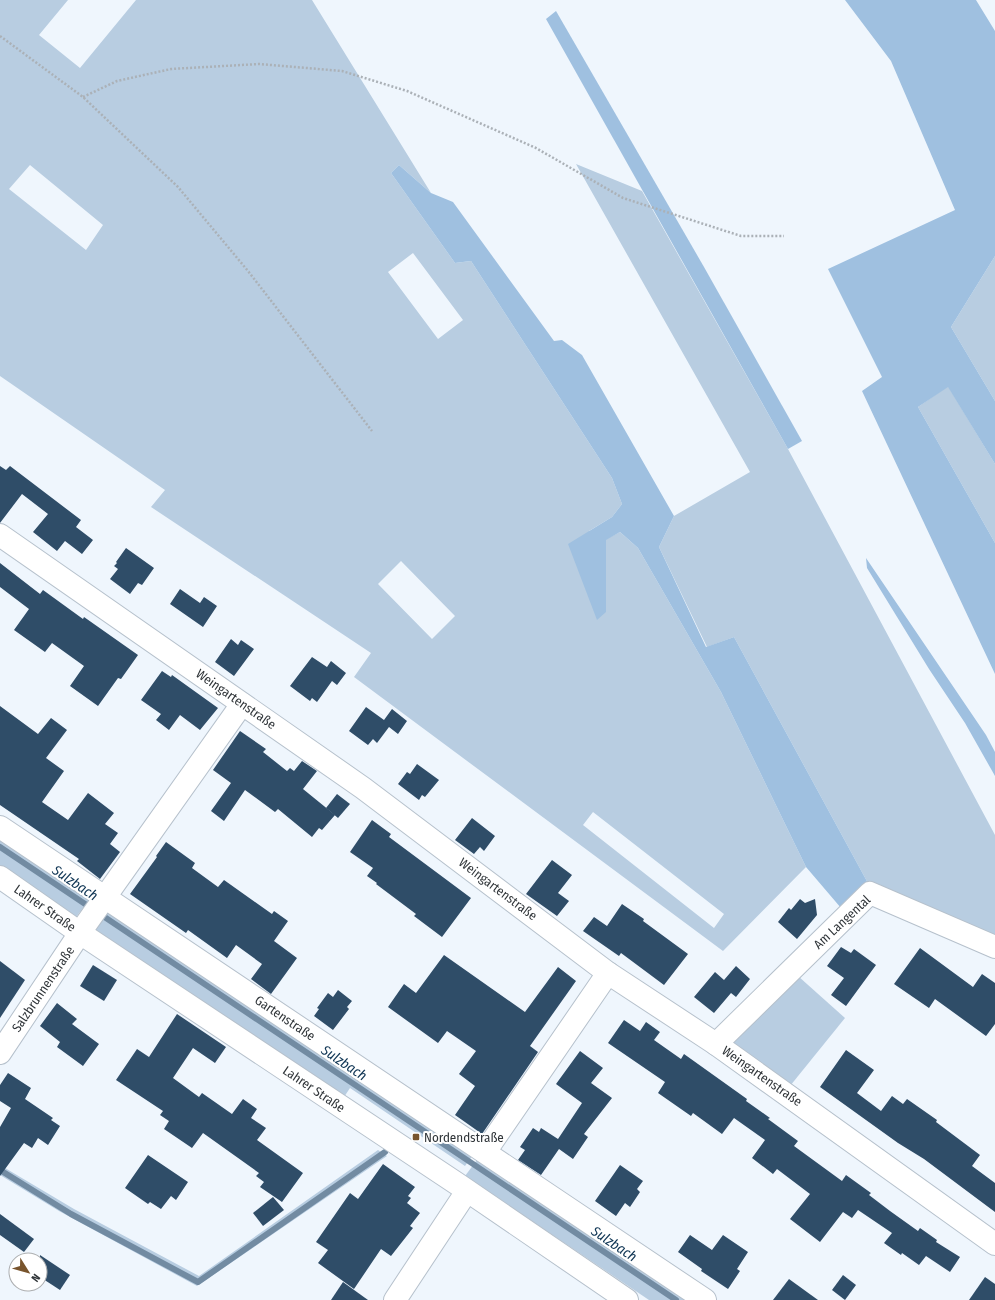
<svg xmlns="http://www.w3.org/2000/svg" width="995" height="1300" font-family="'Fira Sans Condensed',sans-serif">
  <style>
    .green { fill: #b8cde1; fill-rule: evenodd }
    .forest { fill: #9fc0e0 }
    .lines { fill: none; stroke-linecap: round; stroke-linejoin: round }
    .stream { stroke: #728ba2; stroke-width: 6 }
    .building { fill: #2f4d68 }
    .minor-casing { stroke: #b6c1cc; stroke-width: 24 }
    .path { stroke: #abb1b7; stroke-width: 2.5; stroke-dasharray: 2 2; stroke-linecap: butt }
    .minor { stroke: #fff; stroke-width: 22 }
    .poi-dot { fill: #78542d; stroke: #fff; stroke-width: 1.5 }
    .labels { text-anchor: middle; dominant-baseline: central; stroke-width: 4; stroke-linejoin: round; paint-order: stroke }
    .street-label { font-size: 13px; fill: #303539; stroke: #fff }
    .poi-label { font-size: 13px; fill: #303539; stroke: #fff; text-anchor: start }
    .water-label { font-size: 14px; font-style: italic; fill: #0e3453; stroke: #fff }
  </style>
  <rect width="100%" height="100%" fill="#eff6fd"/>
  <!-- green -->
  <g class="green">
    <path d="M0 0H68L39 35 80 68 136 0H312L431 193 399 165 391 173 455 263 471 261 612 478 622 504 612 517 589 531 606 612V539L620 532 638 548 721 692 806 867 723 951 354 677 371 653 151 507 165 490 0 376ZM30 165 103 225 86 250 9 189ZM413 253 463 320 438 339 388 272ZM401 561 455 616 432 639 378 584ZM593 812 724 914 714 928 583 825Z"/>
    <polygon points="576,164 642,191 788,449 995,835 995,936 869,885 734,637 707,647 659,547 674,516 750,472"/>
    <polygon points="995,256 995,401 951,327"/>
    <polygon points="948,386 995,464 995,543 918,407"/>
    <polygon points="0,837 90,899 76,917 0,865"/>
    <polygon points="107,910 473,1155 465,1166 350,1088 344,1097 93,929"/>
    <polygon points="798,976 845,1018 790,1086 729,1042"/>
    <polygon points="378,1150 387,1156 197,1286 59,1211 0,1175 0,1165 74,1209 199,1276"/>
    <polygon points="477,1160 689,1300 649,1300 465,1176"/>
  </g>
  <!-- forest -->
  <g class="forest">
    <polygon points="845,0 976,0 995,31 995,256 951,327 995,401 995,464 948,387 918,407 995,543 995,674 862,391 882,377 828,269 955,210 891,61"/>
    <polygon points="556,11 704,267 802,441 788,449 546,19"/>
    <polygon points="399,165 431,193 453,202 554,341 562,340 582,355 674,516 659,547 706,647 734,637 869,885 841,908 806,867 721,692 638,548 620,532 606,540 606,612 597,620 568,544 612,517 622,504 612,478 471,261 455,263 391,173"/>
    <polygon points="866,558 986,735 995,752 995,776 965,723 929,669 867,568"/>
  </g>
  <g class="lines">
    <!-- stream -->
    <g class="stream">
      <path d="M0 847C224 999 450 1149 676 1300"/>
      <polyline points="0,1170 71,1214 198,1282 385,1152"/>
    </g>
  </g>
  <!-- building -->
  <g class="building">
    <polygon points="0,466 6,470 10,466 81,520 76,527 93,540 82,554 65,541 57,551 33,532 48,514 22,494 0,523"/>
    <polygon points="126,548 154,568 142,585 138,583 130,594 110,579 118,569 114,566 117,563 116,562"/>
    <polygon points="0,563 40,594 43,590 83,619 84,617 138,655 121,679 118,678 98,706 70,686 84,666 52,643 45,652 14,630 29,609 0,587"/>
    <polygon points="180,589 200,603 204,597 217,606 203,627 170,604"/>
    <polygon points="231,639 238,645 241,640 254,649 234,676 215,662"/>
    <polygon points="312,657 327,667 331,661 346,673 337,685 332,681 317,702 312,698 310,701 290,686"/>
    <polygon points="162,671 171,677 172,675 218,708 200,730 180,715 169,730 156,720 161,714 141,700"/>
    <polygon points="0,706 38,734 51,718 67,730 46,758 64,771 42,802 68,820 88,793 114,813 105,824 118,833 110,844 120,852 100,879 77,861 79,859 0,805"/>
    <polygon points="366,707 384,720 392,709 407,721 398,734 389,727 377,743 373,739 368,745 349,731"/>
    <polygon points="240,731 266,749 263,752 287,771 290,768 294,771 302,761 317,771 303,789 335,815 322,830 319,828 312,837 278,809 275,812 245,790 224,821 211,811 231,783 213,770"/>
    <polygon points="417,764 439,780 425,797 422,795 419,800 398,784 407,772 410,774"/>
    <polygon points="337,794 350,804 338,818 326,808"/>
    <polygon points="472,818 495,836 484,851 480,847 474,854 455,840"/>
    <polygon points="372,820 391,834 389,837 471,898 442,937 414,916 416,914 376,884 377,883 367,876 373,868 350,852"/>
    <polygon points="166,842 195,863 192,868 218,887 224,880 272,914 274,911 288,921 274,941 297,958 271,994 251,979 262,964 236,945 227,958 188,930 186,933 130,894 157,857 156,856"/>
    <polygon points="552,860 572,875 558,893 569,901 557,916 526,894"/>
    <polygon points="800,899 805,903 815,899 817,915 797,939 778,922 789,908 791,910"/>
    <polygon points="622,904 644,919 643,921 688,954 664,985 621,953 619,956 583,931 594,917 607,926"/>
    <polygon points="841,947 851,953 854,949 876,965 846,1006 831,995 844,978 827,966"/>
    <polygon points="920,948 973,987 982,974 995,983 995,1024 986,1036 935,999 929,1008 894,984"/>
    <polygon points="444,955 525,1012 558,967 576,981 530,1046 538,1052 482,1134 455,1115 475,1086 459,1074 476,1051 447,1031 438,1043 388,1007 404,984 416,993"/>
    <polygon points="0,961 25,980 0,1018"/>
    <polygon points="93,965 117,980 104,1001 80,986"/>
    <polygon points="736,966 750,979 736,997 731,993 714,1013 694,997 715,972 724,980"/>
    <polygon points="338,990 352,1001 347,1007 349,1009 333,1030 314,1016 319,1009 317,1008 328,993 333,997"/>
    <polygon points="57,1003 77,1019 72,1024 99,1044 83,1066 57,1047 60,1042 40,1026"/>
    <polygon points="177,1014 226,1047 215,1063 193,1048 173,1078 199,1097 202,1093 232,1114 243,1099 257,1109 251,1118 266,1128 257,1140 303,1173 282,1202 260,1187 264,1182 256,1176 259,1173 203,1133 192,1148 164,1129 169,1121 160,1115 163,1111 116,1080 137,1049 149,1057"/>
    <polygon points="624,1020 640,1031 646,1022 660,1032 654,1040 681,1059 684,1054 747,1099 746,1101 770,1118 768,1119 798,1141 794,1146 842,1181 846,1175 871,1193 869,1195 890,1211 918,1231 920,1228 937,1240 936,1242 960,1257 950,1272 926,1256 919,1265 902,1253 901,1255 884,1243 892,1233 858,1210 852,1218 843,1212 820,1242 790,1219 810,1194 777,1169 773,1174 752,1158 765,1140 734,1118 722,1134 693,1113 691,1116 658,1093 665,1082 608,1043"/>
    <polygon points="846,1050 874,1070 857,1093 881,1111 892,1096 903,1104 907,1099 937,1120 936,1122 980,1155 972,1166 995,1183 995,1212 924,1159 898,1143 820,1087"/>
    <polygon points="580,1051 603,1068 591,1083 612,1098 584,1134 588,1137 573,1159 559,1149 541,1175 518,1160 525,1150 520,1147 533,1128 539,1132 541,1128 558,1139 582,1103 556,1084"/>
    <polygon points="8,1073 31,1088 25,1099 53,1118 51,1120 60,1126 48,1145 38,1138 32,1148 24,1143 0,1176 0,1127 11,1108 0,1101 0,1085"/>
    <polygon points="148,1155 188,1182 176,1200 171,1196 161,1209 150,1202 148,1204 125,1188"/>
    <polygon points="383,1164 415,1187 408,1196 411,1198 407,1203 420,1213 410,1226 413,1228 391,1256 381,1249 354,1289 318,1263 328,1250 316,1242 350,1193 358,1199"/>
    <polygon points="620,1165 643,1181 637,1189 640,1192 630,1207 625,1203 616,1216 595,1201"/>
    <polygon points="273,1197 284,1210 263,1226 253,1213"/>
    <polygon points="0,1214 34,1239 24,1252 0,1235"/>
    <polygon points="690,1235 712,1250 723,1235 748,1252 737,1269 740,1271 728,1289 701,1271 702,1269 678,1252"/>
    <polygon points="40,1255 70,1275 60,1290 40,1277"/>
    <polygon points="843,1275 856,1285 845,1300 832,1290"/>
    <polygon points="985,1277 995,1284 995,1300 969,1300"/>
    <polygon points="789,1279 818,1300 773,1300"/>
    <polygon points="343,1282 368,1300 331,1300"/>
  </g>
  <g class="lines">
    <defs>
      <g id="minor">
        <polyline points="0,535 363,788 608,973 716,1044 995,1244"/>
        <polyline points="0,827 705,1300"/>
        <polyline points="0,877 80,933 456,1183 627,1300"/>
        <polyline points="716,1044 870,893 995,947"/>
        <polyline points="0,1053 86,924 242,704"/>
        <polyline points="485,1152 608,973"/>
        <polyline points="395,1300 467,1191"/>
      </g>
    </defs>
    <!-- minor casing -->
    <use href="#minor" class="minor-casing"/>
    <!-- path -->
    <g class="path">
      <polyline points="0,36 83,97 178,187 248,271 372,431"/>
      <polyline points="83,97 117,81 171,69 259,64 342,71 407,91 536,148 623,198 741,236 784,236"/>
    </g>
    <!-- minor -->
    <use href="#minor" class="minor"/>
  </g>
  <!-- markers -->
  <rect class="poi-dot" x="412" y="1133" width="8" height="8" rx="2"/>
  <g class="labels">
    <!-- street labels -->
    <g class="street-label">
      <text transform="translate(236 699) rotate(35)">Weingartenstraße</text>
      <text transform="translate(498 889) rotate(37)">Weingartenstraße</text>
      <text transform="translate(45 908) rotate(35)">Lahrer Straße</text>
      <text transform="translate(842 922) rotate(-43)">Am Langental</text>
      <text transform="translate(43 989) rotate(-56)">Salzbrunnenstraße</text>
      <text transform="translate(285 1018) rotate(34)">Gartenstraße</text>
      <text transform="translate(762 1076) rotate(35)">Weingartenstraße</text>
      <text transform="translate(314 1089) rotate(34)">Lahrer Straße</text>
    </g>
    <!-- poi labels -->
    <g class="poi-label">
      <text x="424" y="1137">Nordendstraße</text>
    </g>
    <!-- water labels -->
    <g class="water-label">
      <text transform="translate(75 883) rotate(34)">Sulzbach</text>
      <text transform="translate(344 1063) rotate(34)">Sulzbach</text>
      <text transform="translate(614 1244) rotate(34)">Sulzbach</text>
    </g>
  </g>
  <!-- north arrow -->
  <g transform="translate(28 1272) rotate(127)"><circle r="19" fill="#ffffff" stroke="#acaeb0"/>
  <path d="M0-3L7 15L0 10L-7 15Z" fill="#78542d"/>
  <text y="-6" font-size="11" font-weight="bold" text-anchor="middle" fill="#303539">N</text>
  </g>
</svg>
